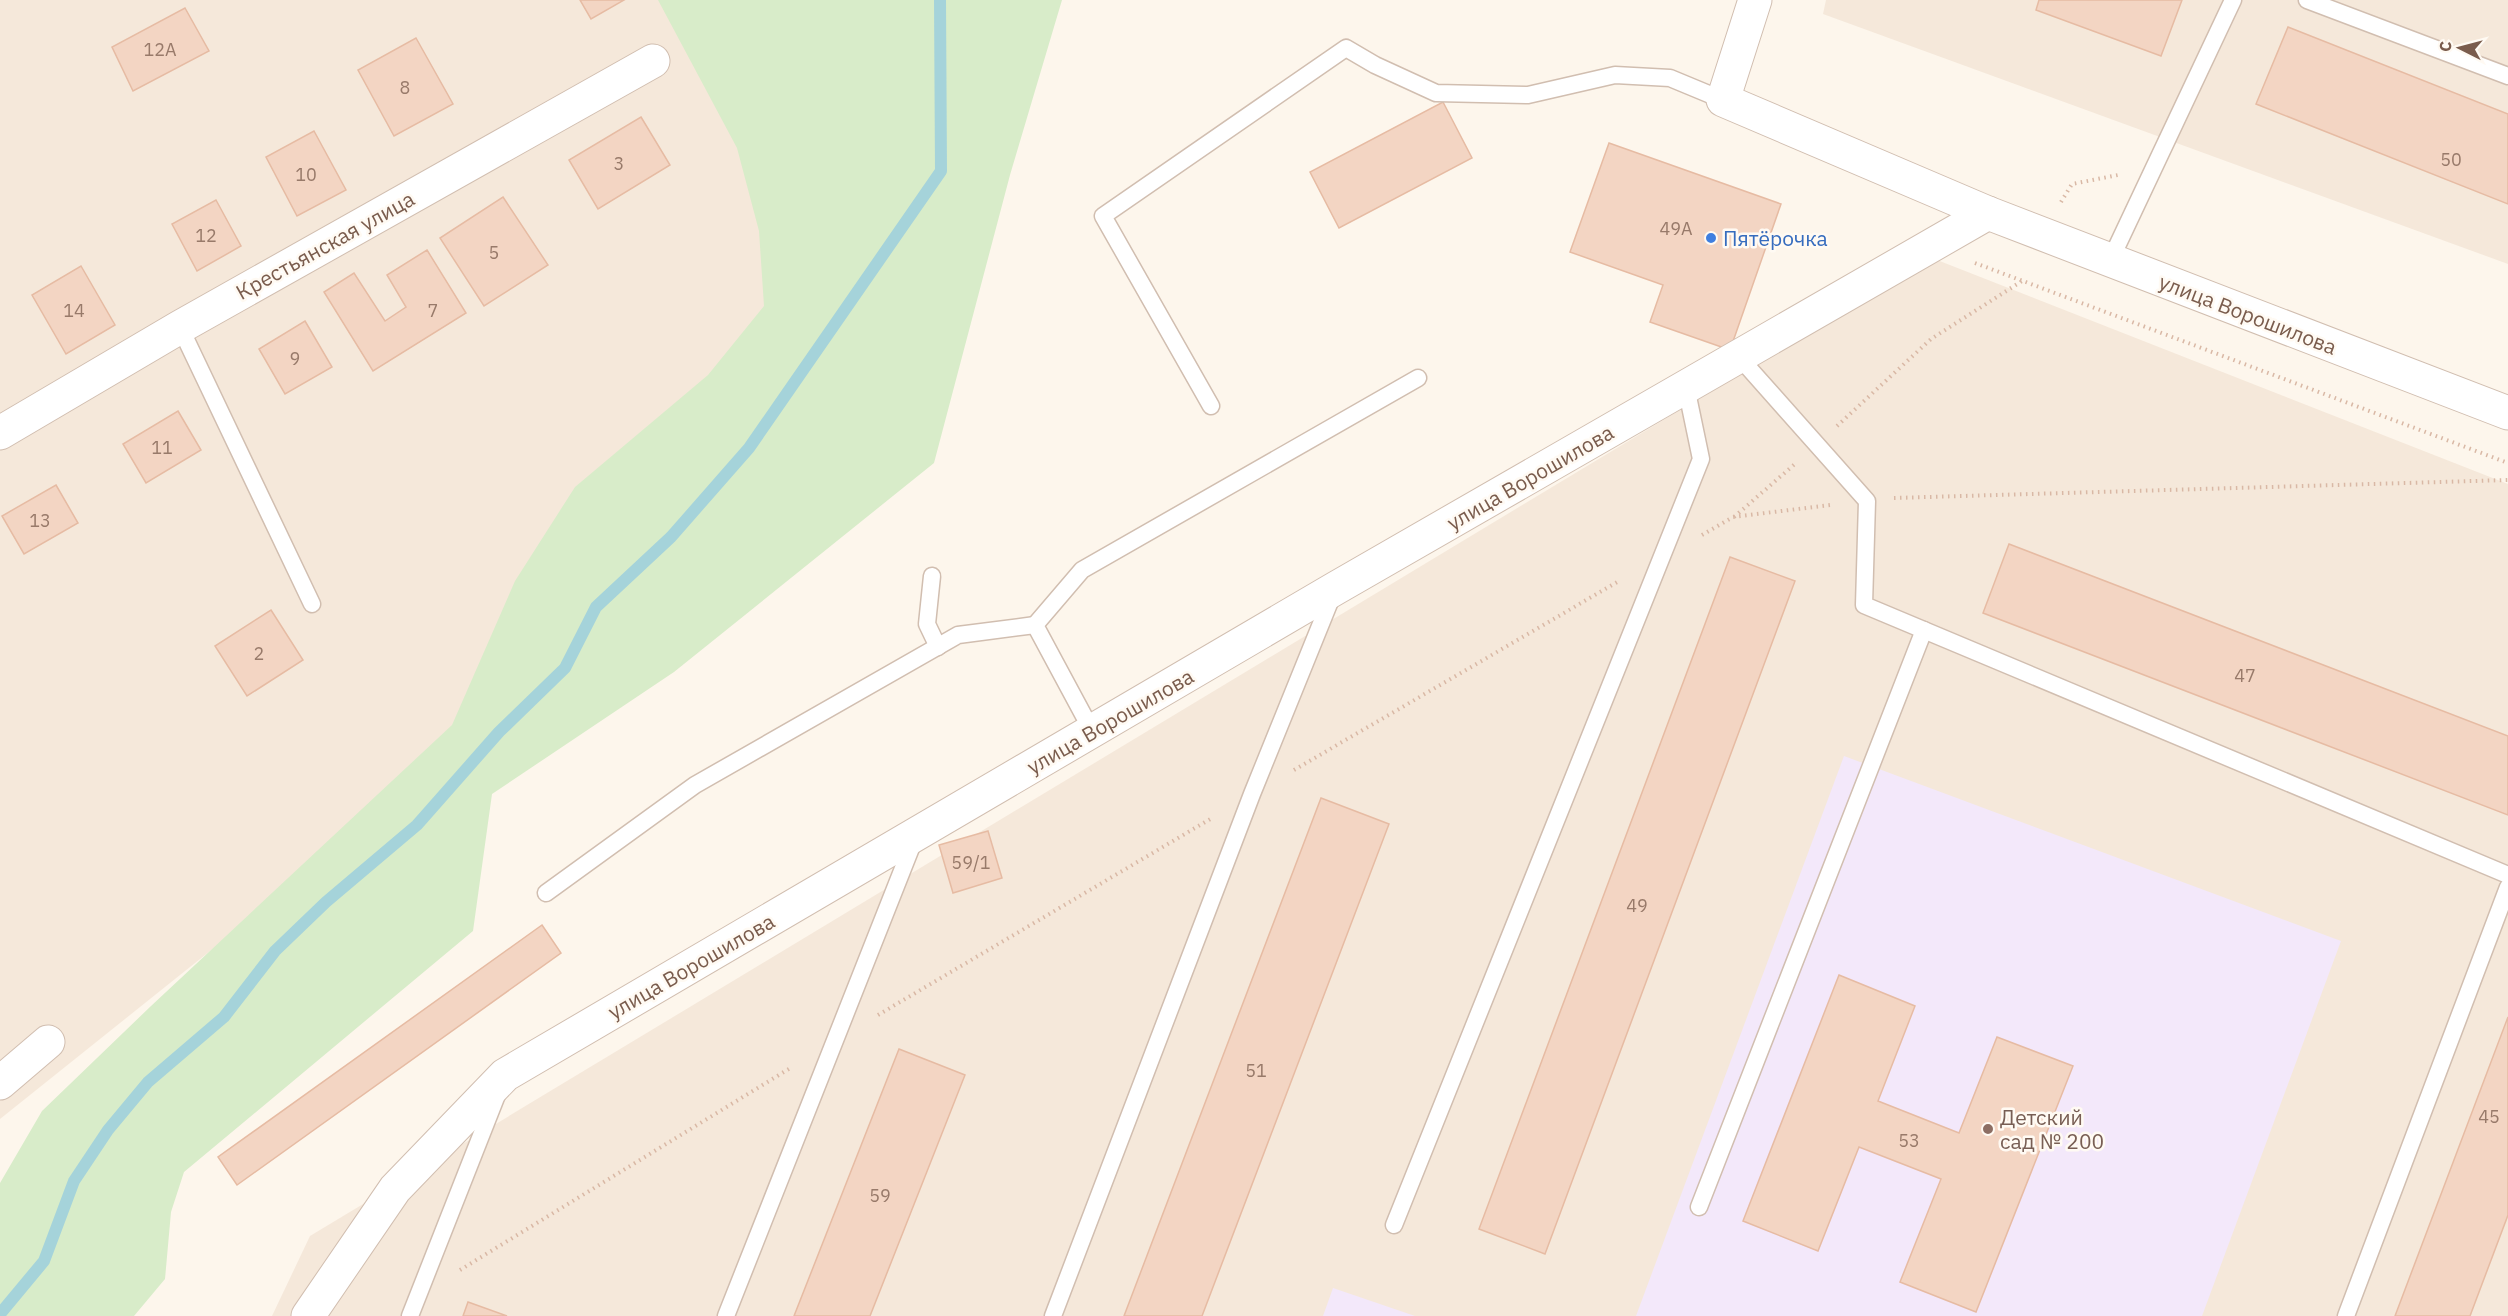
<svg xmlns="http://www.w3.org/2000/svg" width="2508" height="1316" font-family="'IBM Plex Sans',sans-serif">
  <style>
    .residential { fill: #f5e8da }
    .education { fill: #f3e8fa }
    .green { fill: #d8ecc9 }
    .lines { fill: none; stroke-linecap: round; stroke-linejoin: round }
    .stream { stroke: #a5d3da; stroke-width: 12 }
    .building { fill: #f3d5c3; stroke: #e6bba3; stroke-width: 1.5 }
    .lane-casing { stroke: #d1beb0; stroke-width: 19 }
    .street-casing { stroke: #d1beb0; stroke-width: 35 }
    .path { stroke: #d9b8a5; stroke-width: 4; stroke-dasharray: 1.5 4.5; stroke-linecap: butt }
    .lane { stroke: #fff; stroke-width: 16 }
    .street { stroke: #fff; stroke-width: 33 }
    .shop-dot { fill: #3f7fe0; stroke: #fffaf3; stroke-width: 2 }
    .education-dot { fill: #8d6e63; stroke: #fffaf3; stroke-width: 2 }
    .labels { text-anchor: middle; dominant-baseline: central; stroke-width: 5; stroke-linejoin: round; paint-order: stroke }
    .number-label { font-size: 18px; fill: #987a6a }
    .shop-label { font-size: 21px; fill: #366cbe; stroke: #fffaf3; text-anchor: start }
    .street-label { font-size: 21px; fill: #7a5c4d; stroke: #fffaf3 }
    .education-label { font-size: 21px; fill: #785e54; stroke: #fffaf3; text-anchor: start }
  </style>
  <rect width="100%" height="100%" fill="#fdf6ec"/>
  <!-- residential -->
  <g class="residential">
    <polygon points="0,0 678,0 839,304 435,771 0,1119"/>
    <polygon points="1826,0 2508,0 2508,264 1823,14"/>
    <polygon points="1932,258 2508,484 2508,1316 272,1316 310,1236"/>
  </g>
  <!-- education -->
  <g class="education">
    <polygon points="1844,756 2341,941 2202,1316 1636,1316"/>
    <polygon points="1333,1288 1415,1316 1323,1316"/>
  </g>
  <!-- green -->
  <polygon class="green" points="658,0 1062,0 1010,175 934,463 674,672 492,794 473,931 184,1172 171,1212 165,1279 134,1316 0,1316 0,1183 42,1111 151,1006 452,725 515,581 575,487 708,375 764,306 759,231 737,148"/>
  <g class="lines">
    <!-- stream -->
    <polyline class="stream" points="0,1314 44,1261 74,1181 108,1130 148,1082 224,1017 275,951 326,902 417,825 499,732 565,668 596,607 671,537 749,448 941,171 940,0"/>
  </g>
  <!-- building -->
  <g class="building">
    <polygon points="580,0 624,0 591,19"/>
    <polygon points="2039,0 2182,0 2161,56 2036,10"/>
    <polygon points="185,8 209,51 133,91 112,47"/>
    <polygon points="2288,27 2508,114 2508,204 2256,104"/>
    <polygon points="416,38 453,104 394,136 358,70"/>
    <polygon points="1443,102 1472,158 1339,228 1310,172"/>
    <polygon points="641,117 670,165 598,209 569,160"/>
    <polygon points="314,131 346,190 297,216 266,157"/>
    <polygon points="1609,143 1781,204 1730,350 1650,322 1663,285 1570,252"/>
    <polygon points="503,197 548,265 484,306 440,238"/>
    <polygon points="216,200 241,246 197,271 172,224"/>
    <polygon points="427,250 466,313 373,371 324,292 354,273 385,321 406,307 387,275"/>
    <polygon points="81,266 115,325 66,354 32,295"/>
    <polygon points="305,321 332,367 285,394 259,349"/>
    <polygon points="178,411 201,450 146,483 123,444"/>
    <polygon points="56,485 78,523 24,554 2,516"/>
    <polygon points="2009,544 2508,736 2508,815 1983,613"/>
    <polygon points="1730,557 1795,581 1545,1254 1479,1229"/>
    <polygon points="271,610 303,660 247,696 215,646"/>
    <polygon points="1321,798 1389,824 1202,1316 1124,1316"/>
    <polygon points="988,831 1002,878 953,893 939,845"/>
    <polygon points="542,925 561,953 237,1185 218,1157"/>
    <polygon points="1839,975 1915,1006 1878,1101 1959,1133 1997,1037 2073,1066 1976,1312 1900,1282 1941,1179 1859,1147 1818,1251 1743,1221"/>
    <polygon points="2508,1017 2508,1215 2470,1316 2395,1316"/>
    <polygon points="899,1049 965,1075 870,1316 794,1316"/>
    <polygon points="468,1302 507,1316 463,1316"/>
  </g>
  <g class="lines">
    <defs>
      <g id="lane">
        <polyline points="2307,0 2508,76"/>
        <polyline points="2110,261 2233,0"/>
        <polyline points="180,327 312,604"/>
        <polyline points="1739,357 1867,501 1864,605 2508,875"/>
        <polyline points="1211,406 1103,216 1346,48 1375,65 1436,93 1528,95 1615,75 1670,78 1723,100"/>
        <polyline points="932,576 927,624 938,647"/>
        <polyline points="1092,731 1035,625 1082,570 1418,378"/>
        <polyline points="546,893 695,785 958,635 1035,625"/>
        <polyline points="1699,1207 1924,630"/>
        <polyline points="1394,1225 1701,459 1686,387"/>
        <polyline points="410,1316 497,1095"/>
        <polyline points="726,1316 915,838"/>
        <polyline points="1053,1316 1252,794 1333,594"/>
        <polyline points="2346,1316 2508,887"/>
      </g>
      <g id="street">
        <polyline points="1755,0 1723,100 1988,213 2508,413"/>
        <polyline points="0,433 180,327 653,61"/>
        <polyline points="0,1083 48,1042"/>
        <polyline points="308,1316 395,1189 505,1075 1336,588 1988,213"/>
      </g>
    </defs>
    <!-- lane casing -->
    <use href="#lane" class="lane-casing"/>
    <!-- street casing -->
    <use href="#street" class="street-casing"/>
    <!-- path -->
    <g class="path">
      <polyline points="2061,202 2072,184 2118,175"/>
      <polyline points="1975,263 2508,463"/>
      <polyline points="1837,426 1931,339 2022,281"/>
      <polyline points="1894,498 2508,480"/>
      <polyline points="1734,517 1796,463"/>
      <polyline points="1702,535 1733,517 1830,505"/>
      <polyline points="1294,770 1619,581"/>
      <polyline points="878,1015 1212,818"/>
      <polyline points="460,1270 792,1067"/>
    </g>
    <!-- lane -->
    <use href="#lane" class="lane"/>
    <!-- street -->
    <use href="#street" class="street"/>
  </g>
  <!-- markers -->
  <circle class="shop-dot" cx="1711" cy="238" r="6"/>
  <circle class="education-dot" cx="1988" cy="1129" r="6"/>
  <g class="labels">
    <!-- number labels -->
    <g class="number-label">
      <text x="160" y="49">12А</text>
      <text x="405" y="87">8</text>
      <text x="2451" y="159">50</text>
      <text x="619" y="163">3</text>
      <text x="306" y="174">10</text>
      <text x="1676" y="228">49А</text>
      <text x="206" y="235">12</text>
      <text x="494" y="252">5</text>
      <text x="74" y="310">14</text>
      <text x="433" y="310">7</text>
      <text x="295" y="358">9</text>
      <text x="162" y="447">11</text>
      <text x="40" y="520">13</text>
      <text x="259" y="653">2</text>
      <text x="2245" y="675">47</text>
      <text x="971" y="862">59/1</text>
      <text x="1637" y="905">49</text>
      <text x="1256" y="1070">51</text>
      <text x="2489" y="1116">45</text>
      <text x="1909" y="1140">53</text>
      <text x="880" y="1195">59</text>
    </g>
    <!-- shop labels -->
    <g class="shop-label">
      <text x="1723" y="238">Пятёрочка</text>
    </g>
    <!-- street labels -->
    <g class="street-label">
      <text transform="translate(325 245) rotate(-29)">Крестьянская улица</text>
      <text transform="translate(2248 314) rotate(21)">улица Ворошилова</text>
      <text transform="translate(1530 477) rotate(-30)">улица Ворошилова</text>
      <text transform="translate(1110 721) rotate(-30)">улица Ворошилова</text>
      <text transform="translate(691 966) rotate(-30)">улица Ворошилова</text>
    </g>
    <!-- education labels -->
    <g class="education-label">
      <text x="2000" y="1117">Детский<tspan x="2000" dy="24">сад № 200</tspan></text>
    </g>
  </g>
  <!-- north arrow -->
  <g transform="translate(2460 48) rotate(276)" stroke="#fffaf3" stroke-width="4.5" paint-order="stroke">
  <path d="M0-4.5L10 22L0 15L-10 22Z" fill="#7a5c4d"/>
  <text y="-9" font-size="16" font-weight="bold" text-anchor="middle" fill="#7a5c4d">С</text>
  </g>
</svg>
